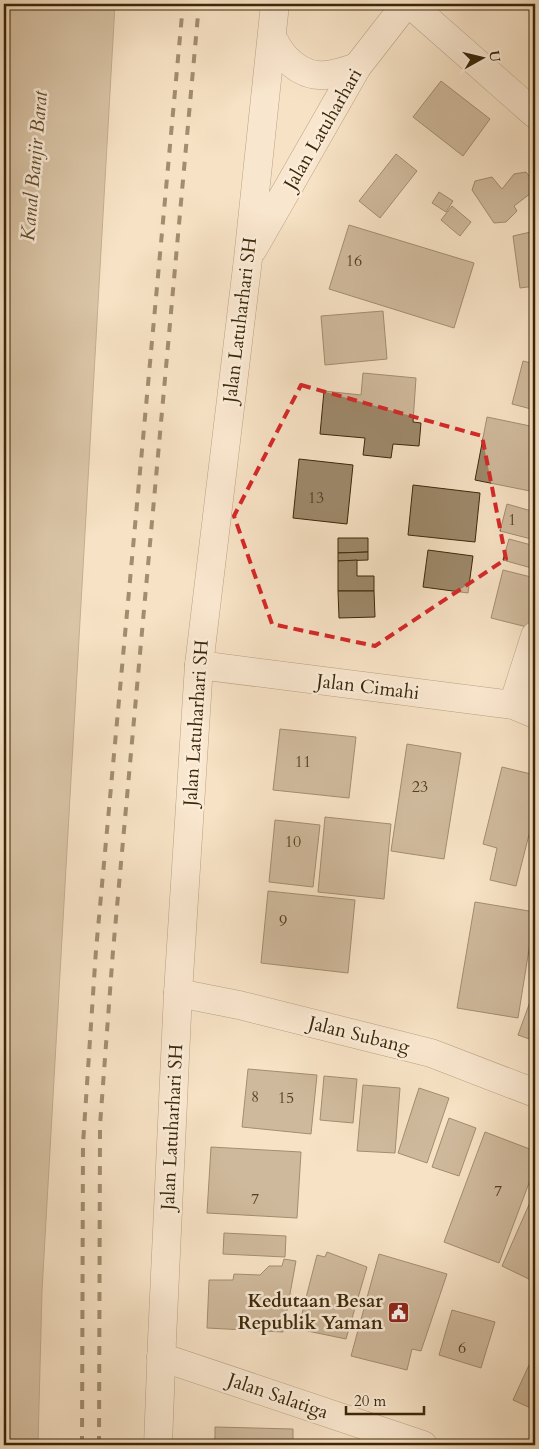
<svg xmlns="http://www.w3.org/2000/svg" width="539" height="1449" font-family="Cardo,serif">
  <style>
    .water { fill: #b7a284; stroke: #867152 }
    .building { fill: #9d886a; stroke: #3c2707 }
    .lines { fill: none; stroke-linecap: round; stroke-linejoin: round }
    .minor-casing { stroke: #6b5636; stroke-width: 29 }
    .minor { stroke: #faecd9; stroke-width: 28 }
    .rail { stroke: #3c2707; stroke-width: 4; stroke-dasharray: 9 9; stroke-linecap: butt }
    .marked { fill: none; stroke: #d62828; stroke-width: 4; stroke-dasharray: 10 6; stroke-linejoin: round }
    .labels { text-anchor: middle; dominant-baseline: central; stroke-width: 5; stroke-linejoin: round; paint-order: stroke }
    .number-label { font-size: 16px; fill: #543f20 }
    .street-label { font-size: 19px; fill: #3c2707; stroke: #faecd9 }
    .poi-label { font-size: 19px; font-weight: bold; fill: #3c2707; stroke: #faecd9; text-anchor: end }
    .water-label { font-size: 20px; font-style: italic; fill: #614c2c; stroke: #faecd9 }
  </style>
  <rect width="100%" height="100%" fill="#f7e2c5"/>
  <filter id="stains"><feTurbulence type="fractalNoise" baseFrequency=".004" numOctaves="4"/><feColorMatrix values="0 0 0 0 .2 0 0 0 0 .09 0 0 0 0 .02 0 0 0 .5 -.17"/></filter>
  <radialGradient id="worn" r=".72"><stop offset=".6" stop-color="#630" stop-opacity="0"/><stop offset="1" stop-color="#630" stop-opacity=".3"/></radialGradient>
  <!-- water -->
  <polygon class="water" points="4,4 115,4 42,1291 38,1445 4,1445"/>
  <!-- building -->
  <g class="building">
    <polygon points="441,81 490,119 463,156 413,117"/>
    <polygon points="396,154 417,171 380,218 359,201"/>
    <polygon points="526,172 535,184 535,190 514,206 517,211 506,222 494,223 472,190 475,181 492,177 502,189 514,174"/>
    <polygon points="439,192 453,201 446,212 432,203"/>
    <polygon points="452,206 471,222 460,236 441,220"/>
    <polygon points="349,225 474,263 454,328 329,289"/>
    <polygon points="535,231 535,286 520,288 513,236"/>
    <polygon points="383,311 387,359 325,365 321,316"/>
    <polygon points="523,361 535,364 535,410 512,404"/>
    <polygon points="363,373 416,378 413,422 421,423 419,446 393,444 391,458 363,455 365,438 320,434 324,391 361,395"/>
    <polygon points="487,417 535,427 535,492 475,480"/>
    <polygon points="299,459 353,465 347,524 293,518"/>
    <polygon points="413,485 480,493 475,542 408,535"/>
    <polygon points="507,504 535,512 535,540 500,531"/>
    <polygon points="338,538 368,538 368,552 338,553"/>
    <polygon points="509,539 535,546 535,569 503,560"/>
    <polygon points="428,550 473,556 468,593 423,587"/>
    <polygon points="368,552 368,560 338,561 338,553"/>
    <polygon points="357,560 357,576 374,576 374,591 338,591 338,561"/>
    <polygon points="503,570 535,578 535,611 531,628 491,618"/>
    <polygon points="338,591 374,591 375,617 339,618"/>
    <polygon points="280,729 356,737 349,798 273,790"/>
    <polygon points="407,744 461,753 444,859 391,851"/>
    <polygon points="502,767 535,775 535,811 516,886 490,880 497,848 483,844"/>
    <polygon points="325,817 391,824 384,899 318,892"/>
    <polygon points="275,820 320,825 313,887 269,882"/>
    <polygon points="268,891 355,900 348,973 261,963"/>
    <polygon points="475,902 535,912 518,1018 457,1008"/>
    <polygon points="535,988 535,1041 518,1035"/>
    <polygon points="248,1069 317,1075 311,1134 242,1127"/>
    <polygon points="324,1076 357,1079 353,1123 320,1120"/>
    <polygon points="363,1085 400,1088 395,1153 357,1151"/>
    <polygon points="419,1088 449,1098 427,1163 398,1153"/>
    <polygon points="449,1118 476,1128 459,1176 432,1167"/>
    <polygon points="485,1132 535,1151 535,1167 499,1263 444,1242"/>
    <polygon points="211,1147 301,1152 297,1218 207,1213"/>
    <polygon points="535,1191 535,1282 502,1266"/>
    <polygon points="224,1233 286,1236 285,1257 223,1254"/>
    <polygon points="327,1252 367,1267 346,1339 298,1329 317,1255 325,1257"/>
    <polygon points="379,1254 447,1274 421,1351 412,1349 407,1370 351,1356"/>
    <polygon points="284,1259 296,1261 283,1332 207,1328 209,1280 233,1280 234,1274 260,1275 269,1266 282,1266"/>
    <polygon points="452,1310 495,1322 481,1368 439,1355"/>
    <polygon points="535,1352 535,1410 513,1400"/>
    <polygon points="215,1427 293,1429 293,1445 204,1445 204,1441 215,1439"/>
  </g>
  <g class="lines">
    <defs>
      <g id="minor">
        <polyline points="410,4 535,114"/>
        <path d="M272 37C276 44 280 52 285 57 308 82 329 77 357 67"/>
        <polyline points="253,249 357,67 406,4"/>
        <polyline points="199,665 513,705 535,714"/>
        <polyline points="513,705 535,636"/>
        <polyline points="178,993 239,1005 431,1053 535,1093"/>
        <polyline points="161,1357 423,1445"/>
        <polyline points="158,1445 162,1340 178,993 199,665 248,259 275,4"/>
      </g>
    </defs>
    <!-- minor casing -->
    <use href="#minor" class="minor-casing"/>
    <!-- minor -->
    <use href="#minor" class="minor"/>
    <!-- rail -->
    <g class="rail">
      <polyline points="82,1445 83,1144 96,950 183,4"/>
      <polyline points="99,1445 100,1125 113,951 199,4"/>
    </g>
  </g>
  <!-- marked area -->
  <path d="M0 0H539V1449H0ZM301 385 482 436 506 559 375 646 272 624 234 516Z" fill="#f7e2c5" fill-opacity=".55" fill-rule="evenodd"/>
  <path class="marked" d="M301 385 482 436 506 559 375 646 272 624 234 516Z"/>
  <!-- icons -->
  <defs>
    <symbol id="civic-square" viewBox="-11 -11 22 22"><rect x="-9" y="-9" width="18" height="18" rx="4" fill="#8f2418" stroke="#faecd9"/><path d="M-.6-6.5H3V-4.5H.6V-3L4-1V1h2V6H-6V1h2V-1L-.6-3ZM-1.2 2.5V6h2.4V2.5Z" fill="#fff"/></symbol>
  </defs>
  <g fill-rule="evenodd">
    <use href="#civic-square" x="386" y="1300" width="25" height="25"/>
  </g>
  <g class="labels">
    <!-- number labels -->
    <g class="number-label">
      <text x="354" y="261">16</text>
      <text x="316" y="498">13</text>
      <text x="512" y="520">1</text>
      <text x="303" y="762">11</text>
      <text x="420" y="787">23</text>
      <text x="293" y="842">10</text>
      <text x="283" y="921">9</text>
      <text x="255" y="1097">8</text>
      <text x="286" y="1098">15</text>
      <text x="498" y="1191">7</text>
      <text x="255" y="1199">7</text>
      <text x="462" y="1348">6</text>
    </g>
    <!-- street labels -->
    <g class="street-label">
      <text transform="translate(323 129) rotate(-60)">Jalan Latuharhari</text>
      <text transform="translate(240 320) rotate(-83)">Jalan Latuharhari SH</text>
      <text transform="translate(368 687) rotate(7)">Jalan Cimahi</text>
      <text transform="translate(196 723) rotate(-86)">Jalan Latuharhari SH</text>
      <text transform="translate(359 1035) rotate(14)">Jalan Subang</text>
      <text transform="translate(172 1127) rotate(-87)">Jalan Latuharhari SH</text>
      <text transform="translate(278 1396) rotate(19)">Jalan Salatiga</text>
    </g>
    <!-- poi labels -->
    <g class="poi-label">
      <text x="383" y="1301">Kedutaan Besar<tspan x="383" dy="22">Republik Yaman</tspan></text>
    </g>
    <!-- water labels -->
    <g class="water-label">
      <text transform="translate(34 166) rotate(-85)">Kanal Banjir Barat</text>
    </g>
  </g>
  <!-- margin -->
  <rect width="539" height="1449" fill="none" stroke="#f7e2c5" stroke-width="20"/>
  <rect x="5" y="5" width="529" height="1439" fill="none" stroke="#3c2707" stroke-width="2.5"/>
  <rect x="10" y="10" width="519" height="1429" fill="none" stroke="#3c2707"/>
  <!-- north arrow -->
  <g transform="translate(482 58) rotate(82)" stroke="#faecd9" stroke-width="4" paint-order="stroke">
  <path d="M0-4L9 19L0 12L-9 19Z" fill="#3c2707"/>
  <text y="-8" font-size="14" font-weight="bold" text-anchor="middle" fill="#3c2707">U</text>
  </g>
  <!-- scale -->
  <path d="M346 1406v8h78v-8" fill="none" stroke="#3c2707" stroke-width="2.5"/>
  <text x="354" y="1406" font-size="15" fill="#3c2707" stroke="#faecd9" stroke-width="4" paint-order="stroke">20 m</text>
  <rect width="100%" height="100%" filter="url(#stains)"/>
  <rect width="100%" height="100%" fill="url(#worn)"/>
</svg>
